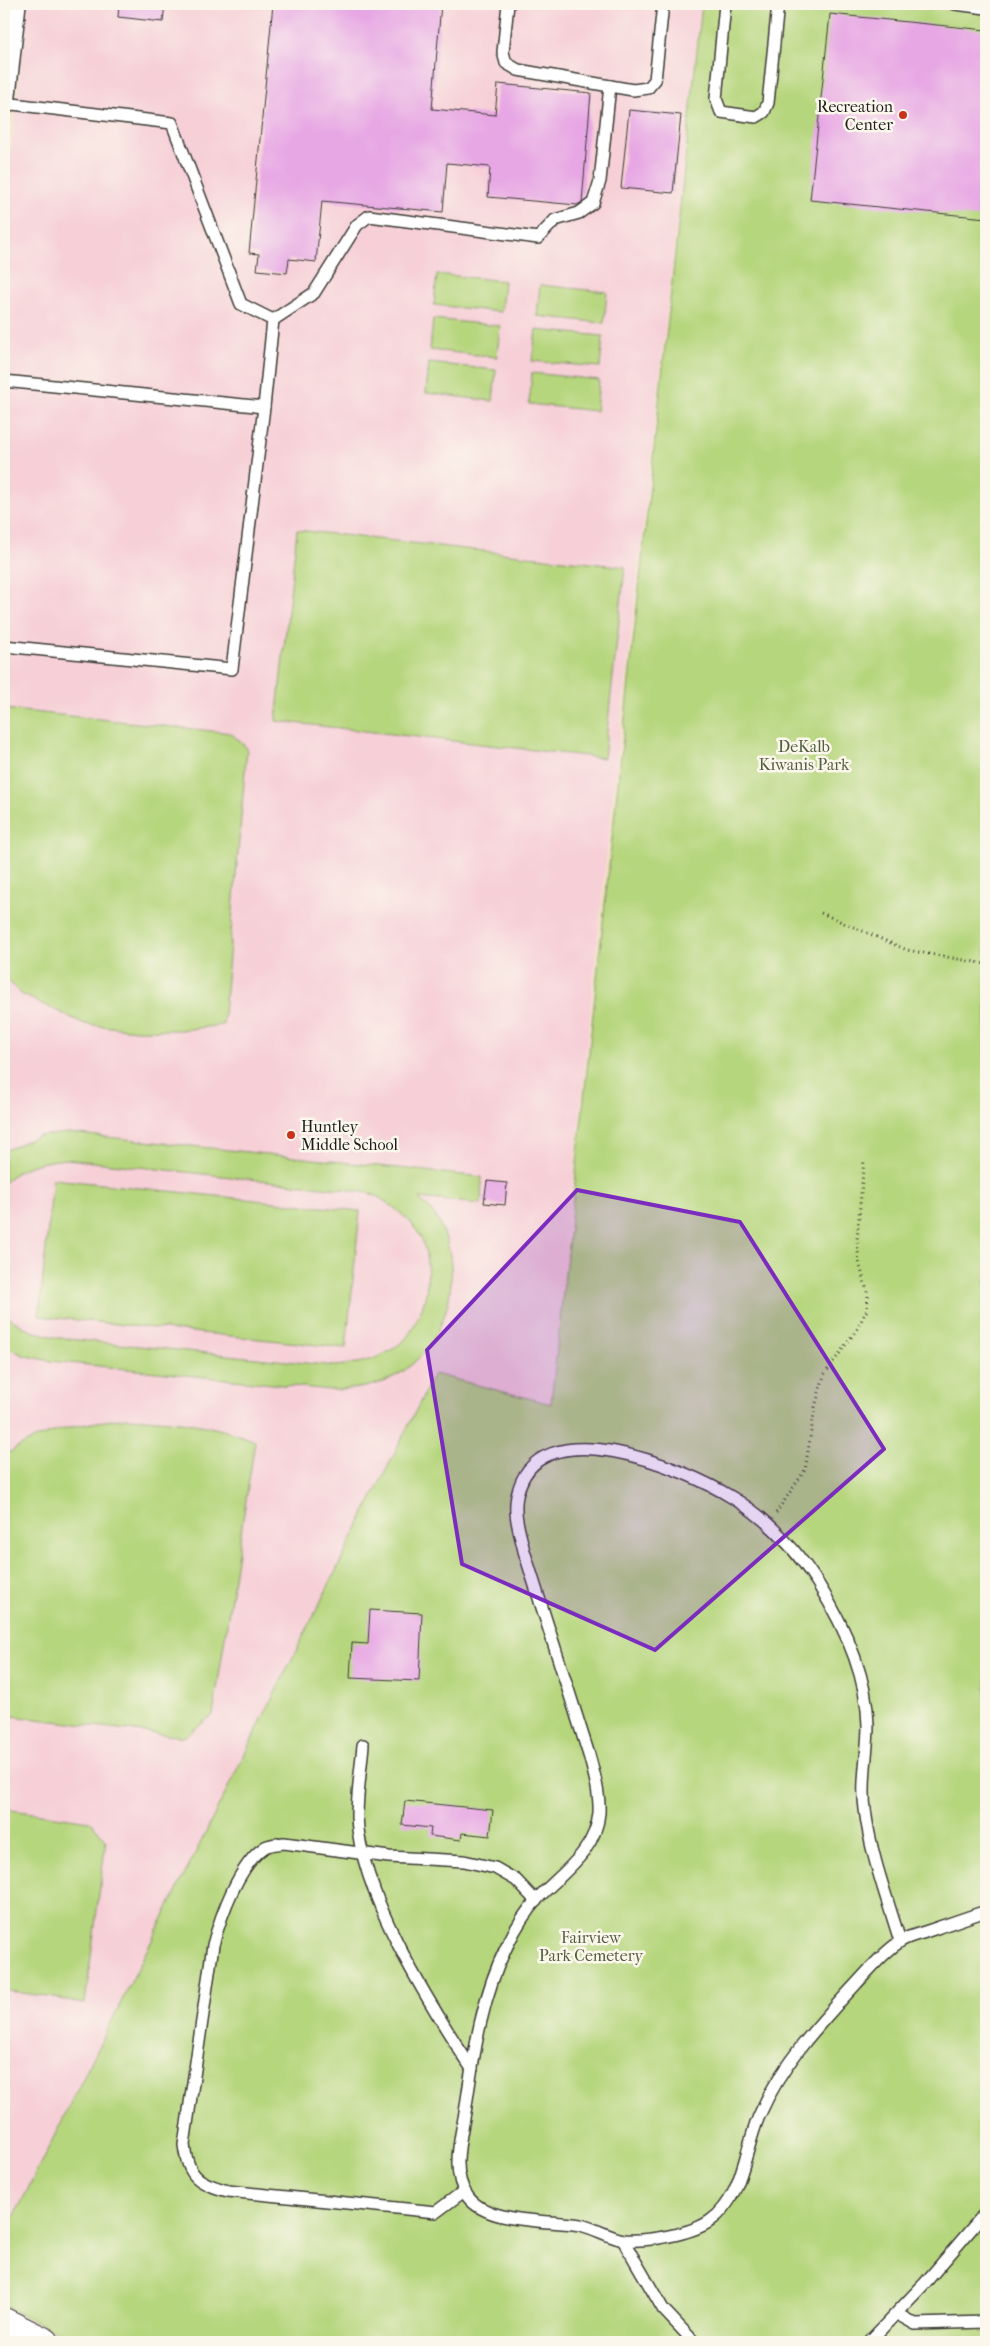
<svg xmlns="http://www.w3.org/2000/svg" width="990" height="2346" font-family="'IM FELL French Canon',serif">
  <style>
    .built { fill: #f6cfd7 }
    .green { fill: #b6d67d; stroke: #69794c }
    .building { fill: #e7a7e4 }
    .lines { fill: none; stroke-linecap: round; stroke-linejoin: round }
    .lane-casing { stroke: #3c3a35; stroke-width: 14 }
    .street-casing { stroke: #3c3a35; stroke-width: 24 }
    .secondary-casing { stroke: #3c3a35; stroke-width: 30 }
    .path { stroke: #3c3a35; stroke-width: 3; stroke-dasharray: 1 4; stroke-linecap: butt }
    .lane { stroke: #fff; stroke-width: 11 }
    .street { stroke: #fff; stroke-width: 21 }
    .secondary { stroke: #fff; stroke-width: 28 }
    .marked { fill: #7b2cbf; fill-opacity: 0.2; stroke: #7b2cbf; stroke-width: 4; stroke-linejoin: round }
    .poi-dot { fill: #c8321e; stroke: #fbf7ec; stroke-width: 2 }
    .labels { text-anchor: middle; dominant-baseline: central; stroke-width: 5; stroke-linejoin: round; paint-order: stroke }
    .poi-label { font-size: 16px; fill: #1c1c1c; stroke: #fbf7ec; text-anchor: end }
    .park-label { font-size: 16px; fill: #525d3e; stroke: #fbf7ec }
  </style>
  <rect width="100%" height="100%" fill="#fbf7ec"/>
  <filter id="ink" filterUnits="userSpaceOnUse"><feTurbulence type="fractalNoise" baseFrequency=".02" numOctaves="2"/><feDisplacementMap in="SourceGraphic" scale="10" xChannelSelector="R" yChannelSelector="G"/><feConvolveMatrix kernelMatrix="1 2 1 2 8 2 1 2 1" color-interpolation-filters="sRGB"/></filter>
  <filter id="wash" filterUnits="userSpaceOnUse"><feTurbulence type="fractalNoise" baseFrequency=".0096" numOctaves="4" result="noise"/><feDisplacementMap in="SourceGraphic" scale="20" xChannelSelector="R" yChannelSelector="G"/><feGaussianBlur stdDeviation="1.12" result="paint"/><feColorMatrix in="noise" values="0 0 0 0 0 0 0 0 0 0 0 0 0 0 0 0 0 1.4 0 .05"/><feComposite in="paint" operator="in"/></filter>
  <g filter="url(#wash)">
    <rect width="100%" height="100%" fill="#f1e2c4"/>
    <!-- built -->
    <polygon class="built" points="27,4 701,4 602,895 551,1404 434,1374 4,2237 4,218"/>
    <!-- green -->
    <g class="green">
      <polygon points="702,4 986,4 986,2342 78,2342 4,2306 4,2237 434,1374 551,1404"/>
      <polygon points="437,274 504,281 501,312 434,305"/>
      <polygon points="540,285 607,292 604,323 537,316"/>
      <polygon points="433,319 500,326 497,357 430,350"/>
      <polygon points="536,330 603,336 600,367 532,361"/>
      <polygon points="429,363 496,370 493,401 426,393"/>
      <polygon points="532,373 599,380 596,411 529,404"/>
      <polygon points="297,530 625,567 604,758 276,721"/>
      <polygon points="4,709 231,733 247,748 223,1025 181,1030 136,1030 85,1024 21,994 4,976"/>
      <path d="M69 1133 482 1177 481 1204 419 1198C425 1205 433 1211 437 1219 470 1275 444 1361 380 1383 364 1388 348 1390 331 1390L50 1361 23 1355 4 1345V1315L31 1331 59 1338 335 1366C360 1364 382 1359 402 1342 410 1336 416 1322 420 1313 430 1291 431 1252 417 1231 407 1217 391 1204 376 1196 369 1192 358 1192 350 1190L66 1159C41 1162 21 1165 4 1183V1151L38 1136Z"/>
      <polygon points="53,1179 360,1211 346,1348 39,1316"/>
      <path d="M128 1418C175 1421 211 1423 255 1441L213 1715 184 1737 4 1715V1456C41 1430 84 1423 128 1418Z"/>
      <polygon points="4,1809 90,1821 106,1840 85,2003 4,1990"/>
    </g>
    <g id="blocks">
      <!-- building -->
      <g class="building">
        <polygon points="119,4 165,4 163,22 118,17"/>
        <polygon points="273,4 441,4 432,109 495,115 498,84 591,93 582,202 577,205 488,197 490,167 447,163 443,212 322,201 316,262 289,259 287,273 257,270 259,254 249,253"/>
        <polygon points="830,14 986,30 986,218 810,200"/>
        <polygon points="629,110 681,115 673,193 621,188"/>
        <polygon points="487,1181 507,1183 505,1205 484,1203"/>
        <polygon points="370,1610 422,1613 419,1681 350,1678 352,1643 368,1644"/>
        <polygon points="405,1801 493,1810 490,1836 462,1833 461,1840 430,1836 431,1828 402,1825"/>
      </g>
    </g>
  </g>
  <g filter="url(#ink)">
    <use href="#blocks" fill-opacity="0" stroke="#3c3a35" stroke-width="1"/>
    <g class="lines">
      <defs>
        <g id="lane">
          <polyline points="508,4 503,52 506,63 518,70 633,90 648,88 655,80 663,4"/>
          <polyline points="725,4 716,99 721,112 756,117 764,112 768,103 778,4"/>
          <polyline points="955,4 986,8"/>
          <polyline points="273,320 314,293 357,225 369,216 538,238 555,220 579,213 593,203 600,181 610,86"/>
          <polyline points="4,381 264,407 273,320 241,304 172,123 4,103"/>
          <polyline points="4,646 232,669 264,407"/>
          <path d="M363 1745C361 1768 357 1795 357 1817 360 1894 430 2005 472 2069"/>
          <path d="M900 1941C887 1898 870 1853 865 1809 861 1781 868 1753 868 1725 867 1674 844 1625 817 1582 795 1548 768 1519 733 1498 685 1468 535 1405 517 1496 513 1514 520 1533 524 1551L589 1755C594 1773 600 1794 599 1813 596 1851 563 1872 539 1897 526 1911 515 1929 507 1946 482 1995 474 2052 466 2106 462 2135 449 2171 468 2197 488 2224 549 2220 580 2225 595 2228 610 2238 624 2240 646 2242 692 2234 710 2221 743 2198 744 2151 759 2116 781 2065 818 2025 856 1984 869 1970 882 1954 898 1943 905 1937 916 1935 925 1932 945 1925 966 1918 986 1911"/>
          <path d="M464 2191 436 2212 228 2191C198 2183 188 2177 184 2145L213 1945C221 1915 239 1864 265 1847 270 1844 278 1844 284 1843L389 1857 464 1861 495 1868 516 1880 536 1901"/>
          <polyline points="623,2240 663,2309 694,2342"/>
          <polyline points="897,2314 915,2324 986,2322"/>
          <polyline points="869,2342 925,2283 986,2212"/>
        </g>
        <polyline id="street" points="4,104 15,4"/>
        <polyline id="secondary" points="4,2322 45,2342"/>
      </defs>
      <!-- lane casing -->
      <use href="#lane" class="lane-casing"/>
      <!-- street casing -->
      <use href="#street" class="street-casing"/>
      <!-- secondary casing -->
      <use href="#secondary" class="secondary-casing"/>
      <!-- path -->
      <g class="path">
        <polyline points="821,913 907,950 986,964"/>
        <polyline points="776,1513 805,1470 815,1407 824,1375 857,1329 867,1310 868,1295 859,1262 857,1240 864,1160"/>
      </g>
      <!-- lane -->
      <use href="#lane" class="lane"/>
      <!-- street -->
      <use href="#street" class="street"/>
      <!-- secondary -->
      <use href="#secondary" class="secondary"/>
    </g>
  </g>
  <!-- marked area -->
  <path class="marked" d="M577 1190 740 1222 884 1449 655 1650 462 1564 427 1350Z"/>
  <!-- markers -->
  <g class="poi-dot">
    <circle cx="903" cy="115" r="5"/>
    <circle cx="291" cy="1135" r="5"/>
  </g>
  <g class="labels">
    <!-- poi labels -->
    <g class="poi-label">
      <text x="893" y="106">Recreation<tspan x="893" dy="18">Center</tspan></text>
      <text x="301" y="1126" text-anchor="start">Huntley<tspan x="301" dy="18">Middle School</tspan></text>
    </g>
    <!-- park labels -->
    <g class="park-label">
      <text x="804" y="746">DeKalb<tspan x="804" dy="18">Kiwanis Park</tspan></text>
      <text x="591" y="1937">Fairview<tspan x="591" dy="18">Park Cemetery</tspan></text>
    </g>
  </g>
  <!-- margin -->
  <rect width="990" height="2346" fill="none" stroke="#fbf7ec" stroke-width="20"/>
</svg>
